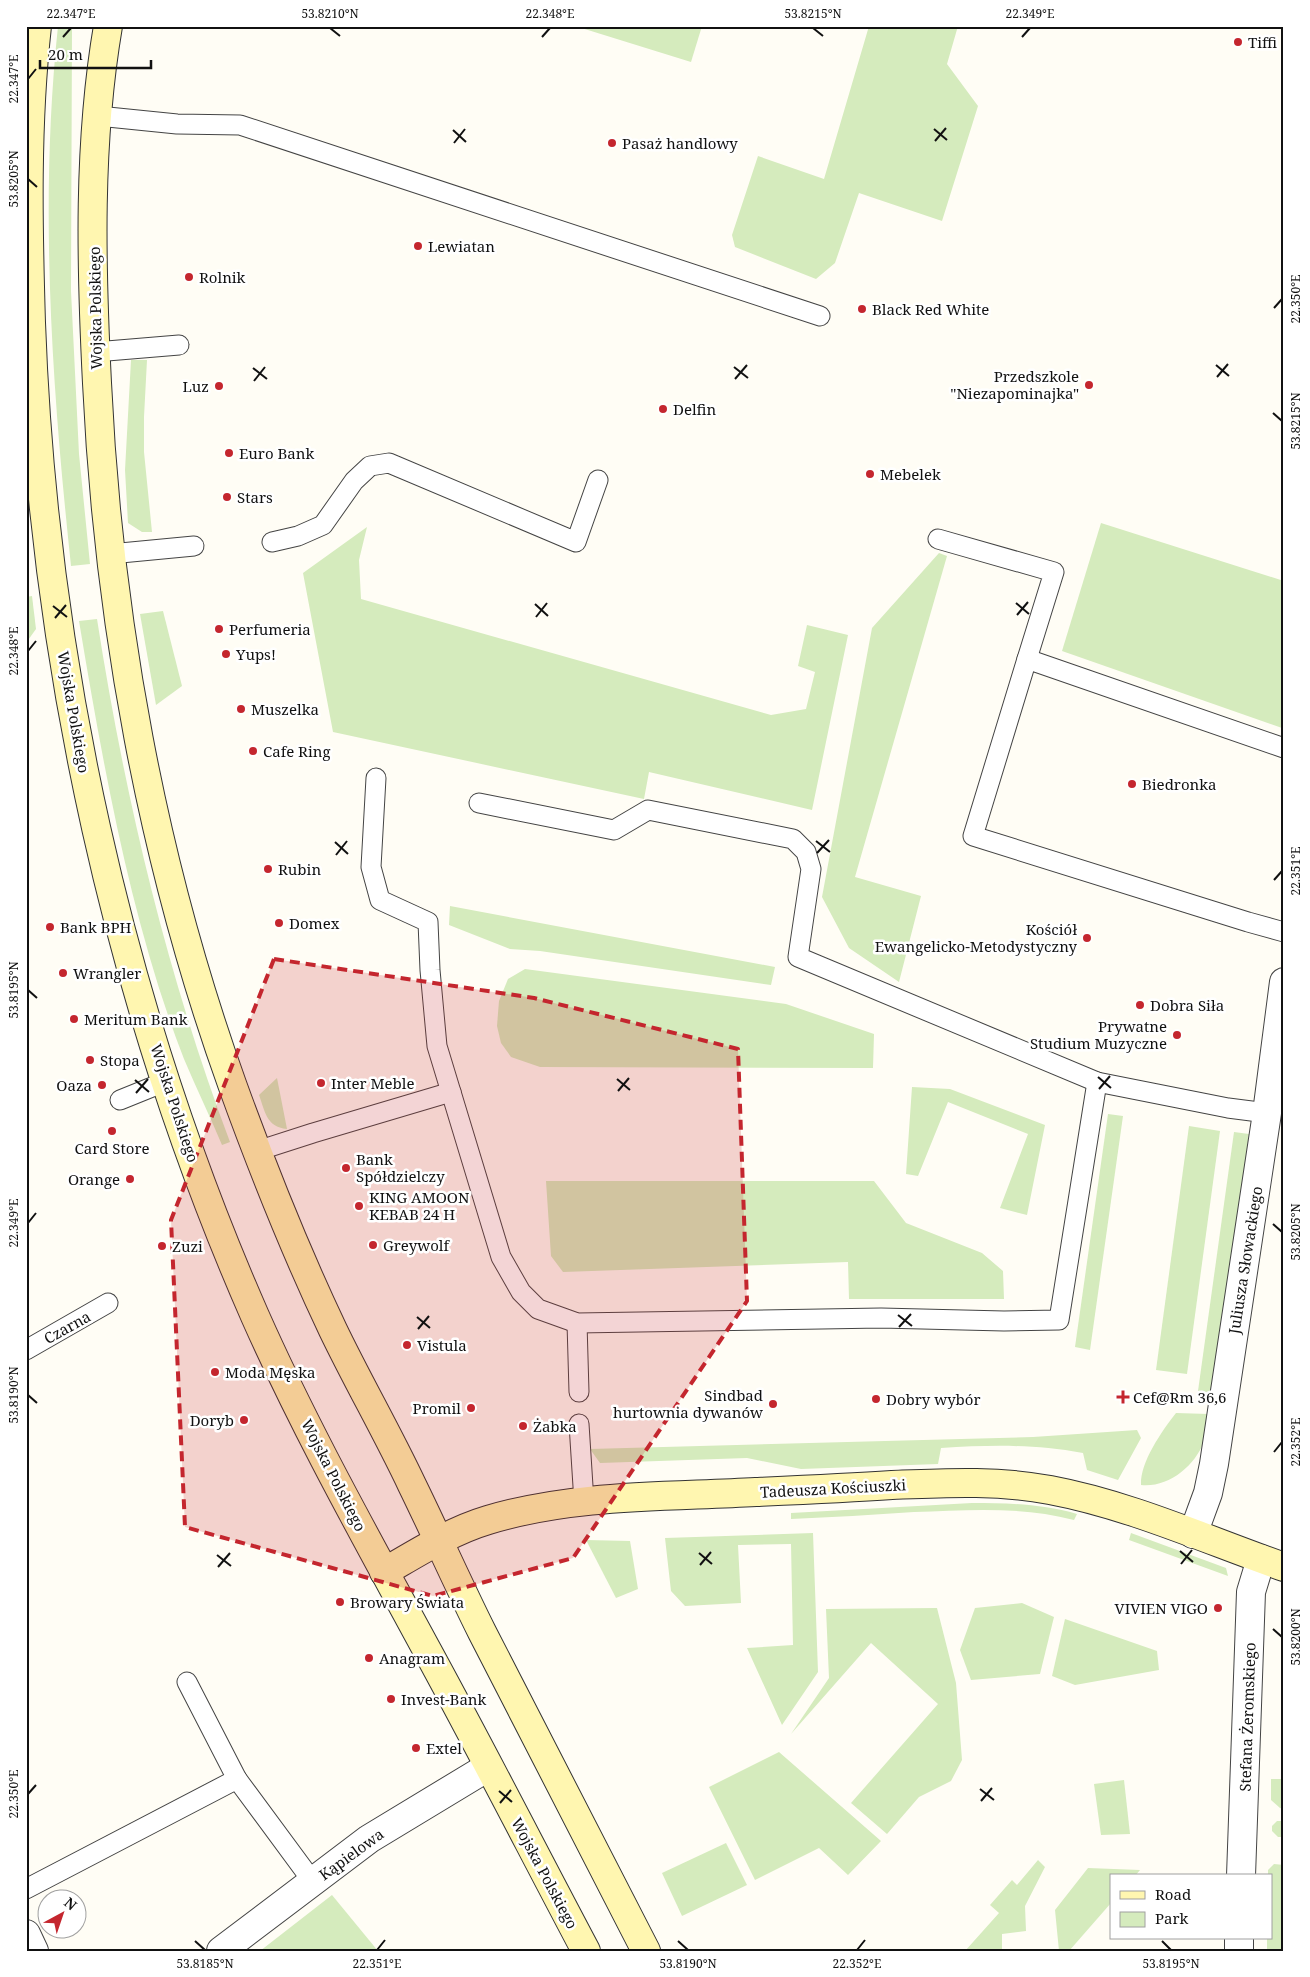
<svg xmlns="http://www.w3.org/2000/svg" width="1310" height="1977" font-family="'Noto Serif',serif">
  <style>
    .green { fill: #d5ebbd }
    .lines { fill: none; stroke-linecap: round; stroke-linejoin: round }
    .lane-casing { stroke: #444; stroke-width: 21 }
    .street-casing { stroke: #444; stroke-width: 30 }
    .secondary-casing { stroke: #333; stroke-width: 30 }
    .lane { stroke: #fff; stroke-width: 19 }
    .street { stroke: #fff; stroke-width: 28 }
    .secondary { stroke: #fff6b0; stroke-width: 28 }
    .marked { fill: #c4262e; fill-opacity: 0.2; stroke: #c4262e; stroke-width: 4; stroke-dasharray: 10 6; stroke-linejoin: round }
    .ticks { fill: none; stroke: #111; stroke-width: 2 }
    .poi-dot { fill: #c4262e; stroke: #fff; stroke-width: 2 }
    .labels { text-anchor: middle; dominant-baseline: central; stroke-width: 5; stroke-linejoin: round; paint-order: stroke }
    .poi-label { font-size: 15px; fill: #111; stroke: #fff; text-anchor: start }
    .street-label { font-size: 15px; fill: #111; stroke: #fff }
    .neatline { fill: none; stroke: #111; stroke-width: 2 }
    .ticks-label { font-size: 12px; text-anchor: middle; fill: #111 }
  </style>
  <rect width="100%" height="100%" fill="#fffdf5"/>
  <!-- green -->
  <g class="green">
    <path d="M58 26H72L71 291 79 454 90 564 71 566C52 387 39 206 58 26Z"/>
    <polygon points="575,26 702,26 691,62"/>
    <polygon points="869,26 958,26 947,64 978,106 942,221 859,193 835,263 816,279 735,247 732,235 758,156 824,179"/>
    <polygon points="131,360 147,360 144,417 144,452 152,532 142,532 128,523 125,470"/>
    <polygon points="1101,523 1284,581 1284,707 1282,728 1062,651"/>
    <polygon points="367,527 359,560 361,599 771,715 806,709 815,672 798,666 807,625 848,635 812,810 649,772 644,799 333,732 303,573"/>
    <polygon points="939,553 947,556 855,877 921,896 899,982 849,948 822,897 872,628"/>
    <polygon points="32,596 36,629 26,643 26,597"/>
    <polygon points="163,611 182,686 156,705 140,614"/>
    <path d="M97 619C125 798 166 972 230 1142L222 1145C210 1116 196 1088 184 1059 131 923 103 765 79 621Z"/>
    <polygon points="450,906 775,967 771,985 540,951 510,949 449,925"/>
    <polygon points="525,969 786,1004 874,1034 873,1068 540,1067 511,1057 501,1043 497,1026 499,1001 508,979"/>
    <path d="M277 1078 287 1129C266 1127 265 1111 259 1095Z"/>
    <polygon points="912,1087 950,1089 1045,1125 1027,1215 1000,1208 1028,1134 948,1102 918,1176 906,1174"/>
    <polygon points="1108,1114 1123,1116 1090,1350 1075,1347"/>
    <polygon points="1189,1126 1220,1131 1187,1374 1156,1370"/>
    <polygon points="1234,1132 1249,1134 1213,1393 1198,1391"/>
    <polygon points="546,1181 874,1181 906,1223 982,1253 1003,1271 1004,1299 849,1299 848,1262 563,1272 551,1256"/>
    <path d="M1176 1413 1209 1414C1207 1423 1207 1433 1204 1441 1195 1467 1167 1488 1141 1485 1140 1462 1162 1431 1176 1413Z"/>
    <path d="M1137 1430 1141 1438 1118 1480 1087 1470 1083 1453C1032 1444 992 1445 941 1448L938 1464 801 1469 747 1458 600 1463 590 1449 1033 1437Z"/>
    <path d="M972 1503C1007 1503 1042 1504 1077 1514L1074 1520C1021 1506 968 1510 914 1512 873 1515 832 1517 791 1519V1513Z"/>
    <polygon points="813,1533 818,1672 782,1725 747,1648 793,1645 791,1544 738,1545 741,1603 685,1606 671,1591 665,1538"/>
    <polygon points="1131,1533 1226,1568 1228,1576 1129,1540"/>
    <polygon points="586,1540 630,1541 638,1589 616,1598"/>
    <polygon points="1022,1603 1054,1617 1040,1674 971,1680 960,1650 975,1608"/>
    <polygon points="937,1608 956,1683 962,1760 951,1781 919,1797 887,1834 851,1803 938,1704 871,1643 791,1734 829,1678 826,1609"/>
    <polygon points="1065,1619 1157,1651 1159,1670 1075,1685 1052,1676"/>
    <polygon points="779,1752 881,1841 848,1875 819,1848 755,1880 709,1787"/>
    <polygon points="1271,1779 1284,1779 1284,1809 1280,1808 1271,1800"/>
    <polygon points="1124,1780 1130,1834 1101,1835 1094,1784"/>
    <polygon points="1277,1821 1284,1821 1284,1837 1278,1837 1272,1831 1272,1826"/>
    <polygon points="726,1843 747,1885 682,1916 662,1873"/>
    <polygon points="1038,1860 1045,1867 1025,1906 1026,1931 1002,1934 1002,1951 965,1951 999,1913 990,1905 1012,1880 1017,1885"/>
    <polygon points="1274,1864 1284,1865 1284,1951 1267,1951 1267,1938 1271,1938 1271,1876 1268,1876 1268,1870"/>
    <polygon points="1088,1868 1140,1870 1135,1876 1111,1876 1111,1903 1069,1951 1059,1951 1055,1910"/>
    <polygon points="332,1895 378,1951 260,1951"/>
  </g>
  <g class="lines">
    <defs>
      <g id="lane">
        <polyline points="98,116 177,124 240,125 820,316"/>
        <polyline points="95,352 179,345"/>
        <polyline points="938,539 1054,572 1027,659"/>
        <polyline points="272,542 298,536 323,525 354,481 370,466 389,463 576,542 598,480"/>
        <polyline points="110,554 194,546"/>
        <polyline points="1284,748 1027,659 973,836 1248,922 1284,932"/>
        <polyline points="376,778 371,867 380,900 428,922 430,970 437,1046 501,1257 521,1292 538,1309 577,1323 881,1318 1004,1321 1059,1320 1097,1082 1228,1108 1267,1113"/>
        <polyline points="479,803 614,830 648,810 793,839 806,852 811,869 798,957 1097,1082"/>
        <polyline points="120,1100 167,1081"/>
        <polyline points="257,1151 313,1133 451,1092"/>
        <polyline points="577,1323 579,1392"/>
        <polyline points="26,1350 108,1303"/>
        <polyline points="579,1424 584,1502"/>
        <polyline points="237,1779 313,1882"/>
        <polyline points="26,1889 237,1779 187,1682"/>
      </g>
      <g id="street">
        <polyline points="1193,1534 1208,1493 1214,1464 1267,1113 1284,982"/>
        <polyline points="1241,1876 1251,1592 1261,1559"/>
        <polyline points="26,1934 34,1951"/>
        <polyline points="221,1951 369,1839 488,1767"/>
        <polyline points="1239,1951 1239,1938"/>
      </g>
      <g id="secondary">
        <path d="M37 26C26 124 28 224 31 323 43 659 119 1007 255 1316 306 1431 368 1541 428 1652 482 1751 533 1851 586 1951"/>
        <path d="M108 26C88 143 91 265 97 383 108 619 152 861 232 1084 262 1167 295 1250 333 1330 358 1382 387 1432 412 1485 436 1534 458 1584 482 1632 536 1739 591 1845 646 1951"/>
        <path d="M384 1572C417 1553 451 1531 488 1520 574 1494 667 1497 756 1492 801 1490 847 1488 892 1485 944 1483 998 1480 1050 1490 1130 1505 1207 1540 1284 1567"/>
      </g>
    </defs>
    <!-- lane casing -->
    <use href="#lane" class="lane-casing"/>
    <!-- street casing -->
    <use href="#street" class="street-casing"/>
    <!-- secondary casing -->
    <use href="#secondary" class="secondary-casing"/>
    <!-- lane -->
    <use href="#lane" class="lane"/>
    <!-- street -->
    <use href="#street" class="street"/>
    <!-- secondary -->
    <use href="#secondary" class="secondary"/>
  </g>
  <!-- marked area -->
  <path class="marked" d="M274 959 534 998 738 1049 747 1301 573 1558 433 1596 185 1527 171 1220Z"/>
  <!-- ticks -->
  <path class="ticks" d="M330 28 340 36M813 28 823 36M63 37 71 28M542 37 550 28M1022 37 1030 28M28 79 36 69M934 129 947 140M453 130 466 142M935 141 946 128M454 143 465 129M28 179 37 187M1274 308 1282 299M1216 365 1229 376M734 367 748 378M253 368 267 379M1217 377 1228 364M735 379 747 365M254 381 265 367M1273 413 1282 421M1016 603 1029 614M535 604 548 616M53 606 67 617M1017 615 1028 602M536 617 547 603M55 618 66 605M28 651 36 641M816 841 830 852M335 842 348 854M817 853 829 840M336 855 347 841M1274 880 1282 871M28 990 37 998M1098 1077 1111 1088M617 1079 630 1090M135 1080 149 1092M1099 1089 1110 1076M618 1091 629 1078M136 1093 148 1079M28 1223 36 1213M1273 1224 1282 1232M898 1315 912 1326M417 1317 430 1328M899 1327 911 1314M418 1329 429 1316M28 1395 37 1403M1274 1452 1282 1442M1180 1551 1193 1562M699 1553 712 1564M217 1555 231 1566M1181 1564 1192 1550M700 1565 711 1552M218 1567 230 1553M1273 1629 1282 1637M980 1789 994 1800M499 1791 512 1802M28 1794 36 1785M981 1801 992 1788M500 1803 511 1790M195 1941 205 1950M678 1941 688 1950M1162 1941 1171 1950M377 1950 385 1940M857 1950 865 1940"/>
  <!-- markers -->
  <g class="poi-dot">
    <circle cx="1238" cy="42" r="5"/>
    <circle cx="612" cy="143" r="5"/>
    <circle cx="418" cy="246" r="5"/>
    <circle cx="189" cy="277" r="5"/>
    <circle cx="862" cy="309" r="5"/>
    <circle cx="1089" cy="385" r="5"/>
    <circle cx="219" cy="386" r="5"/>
    <circle cx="663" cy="409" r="5"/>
    <circle cx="229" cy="453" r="5"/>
    <circle cx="870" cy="474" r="5"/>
    <circle cx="227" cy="497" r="5"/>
    <circle cx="219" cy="629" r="5"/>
    <circle cx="226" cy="654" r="5"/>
    <circle cx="241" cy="709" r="5"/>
    <circle cx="253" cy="751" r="5"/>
    <circle cx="1132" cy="784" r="5"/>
    <circle cx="268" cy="869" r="5"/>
    <circle cx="279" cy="923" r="5"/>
    <circle cx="50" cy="927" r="5"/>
    <circle cx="1087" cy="938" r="5"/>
    <circle cx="63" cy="973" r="5"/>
    <circle cx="1140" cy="1005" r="5"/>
    <circle cx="74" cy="1019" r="5"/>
    <circle cx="1177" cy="1035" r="5"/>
    <circle cx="90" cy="1060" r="5"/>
    <circle cx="321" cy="1083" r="5"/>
    <circle cx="102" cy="1085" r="5"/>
    <circle cx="112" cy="1131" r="5"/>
    <circle cx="346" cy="1168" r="5"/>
    <circle cx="130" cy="1179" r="5"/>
    <circle cx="359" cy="1206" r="5"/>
    <circle cx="373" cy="1245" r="5"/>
    <circle cx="162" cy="1246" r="5"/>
    <circle cx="407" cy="1345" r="5"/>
    <circle cx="215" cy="1372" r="5"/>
    <path d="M1120.5 1389.5h5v5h5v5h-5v5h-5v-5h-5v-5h5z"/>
    <circle cx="876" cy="1399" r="5"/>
    <circle cx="773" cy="1404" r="5"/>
    <circle cx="471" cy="1408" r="5"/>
    <circle cx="244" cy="1420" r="5"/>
    <circle cx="523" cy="1426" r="5"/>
    <circle cx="340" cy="1602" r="5"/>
    <circle cx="1218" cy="1608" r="5"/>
    <circle cx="369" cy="1658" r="5"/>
    <circle cx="391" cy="1699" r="5"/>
    <circle cx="416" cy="1748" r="5"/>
  </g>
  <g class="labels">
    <!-- poi labels -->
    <g class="poi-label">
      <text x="1248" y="42">Tiffi</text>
      <text x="622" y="143">Pasaż handlowy</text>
      <text x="428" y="246">Lewiatan</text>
      <text x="199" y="277">Rolnik</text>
      <text x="872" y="309">Black Red White</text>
      <text x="1079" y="376" text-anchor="end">Przedszkole<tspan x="1079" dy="17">"Niezapominajka"</tspan></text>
      <text x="209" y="386" text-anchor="end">Luz</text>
      <text x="673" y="409">Delfin</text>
      <text x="239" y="453">Euro Bank</text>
      <text x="880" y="474">Mebelek</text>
      <text x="237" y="497">Stars</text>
      <text x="229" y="629">Perfumeria</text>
      <text x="236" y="654">Yups!</text>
      <text x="251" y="709">Muszelka</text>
      <text x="263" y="751">Cafe Ring</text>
      <text x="1142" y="784">Biedronka</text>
      <text x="278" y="869">Rubin</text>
      <text x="289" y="923">Domex</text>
      <text x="60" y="927">Bank BPH</text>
      <text x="1077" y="929" text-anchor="end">Kościół<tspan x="1077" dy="17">Ewangelicko-Metodystyczny</tspan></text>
      <text x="73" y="973">Wrangler</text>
      <text x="1150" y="1005">Dobra Siła</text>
      <text x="84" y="1019">Meritum Bank</text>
      <text x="1167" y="1026" text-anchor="end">Prywatne<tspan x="1167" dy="17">Studium Muzyczne</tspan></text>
      <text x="100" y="1060">Stopa</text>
      <text x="331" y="1083">Inter Meble</text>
      <text x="92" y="1085" text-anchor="end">Oaza</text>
      <text x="112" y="1148" text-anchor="middle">Card Store</text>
      <text x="356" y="1159">Bank<tspan x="356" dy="17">Spółdzielczy</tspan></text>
      <text x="120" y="1179" text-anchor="end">Orange</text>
      <text x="369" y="1197">KING AMOON<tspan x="369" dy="17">KEBAB 24 H</tspan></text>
      <text x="383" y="1245">Greywolf</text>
      <text x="172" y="1246">Zuzi</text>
      <text x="417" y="1345">Vistula</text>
      <text x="225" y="1372">Moda Męska</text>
      <text x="763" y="1395" text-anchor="end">Sindbad<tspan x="763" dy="17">hurtownia dywanów</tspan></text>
      <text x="1133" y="1397">Cef@Rm 36,6</text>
      <text x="886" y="1399">Dobry wybór</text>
      <text x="461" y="1408" text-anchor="end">Promil</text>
      <text x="234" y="1420" text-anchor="end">Doryb</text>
      <text x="533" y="1426">Żabka</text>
      <text x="350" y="1602">Browary Świata</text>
      <text x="1208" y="1608" text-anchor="end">VIVIEN VIGO</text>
      <text x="379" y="1658">Anagram</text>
      <text x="401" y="1699">Invest-Bank</text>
      <text x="426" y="1748">Extel</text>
    </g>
    <!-- street labels -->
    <g class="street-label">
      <text transform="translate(95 308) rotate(-91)">Wojska Polskiego</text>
      <text transform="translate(74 712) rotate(80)">Wojska Polskiego</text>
      <text transform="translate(175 1103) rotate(72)">Wojska Polskiego</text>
      <text transform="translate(1245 1260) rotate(-81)">Juliusza Słowackiego</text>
      <text transform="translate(67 1327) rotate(-29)">Czarna</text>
      <text transform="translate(334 1475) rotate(63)">Wojska Polskiego</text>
      <text transform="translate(833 1488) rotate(-3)">Tadeusza Kościuszki</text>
      <text transform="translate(1247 1717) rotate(-88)">Stefana Żeromskiego</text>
      <text transform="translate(351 1854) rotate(-36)">Kąpielowa</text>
      <text transform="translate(545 1873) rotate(62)">Wojska Polskiego</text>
    </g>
  </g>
  <!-- border -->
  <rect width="1310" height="1977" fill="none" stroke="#ffffff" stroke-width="55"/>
  <!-- legend -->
  <rect x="1110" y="1874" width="162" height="65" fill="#ffffff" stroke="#a0a0a0"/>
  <rect x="1120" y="1891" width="25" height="8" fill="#fff6b0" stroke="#a0a0a0"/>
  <text x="1155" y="1900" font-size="15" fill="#111111">Road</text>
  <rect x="1120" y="1912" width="25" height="15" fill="#d5ebbd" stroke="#a0a0a0"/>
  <text x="1155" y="1924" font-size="15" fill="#111111">Park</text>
  <!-- north arrow -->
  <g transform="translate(62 1914) rotate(40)"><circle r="24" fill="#ffffff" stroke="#a0a0a0"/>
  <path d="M0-4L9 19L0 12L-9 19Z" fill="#c4262e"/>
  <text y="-8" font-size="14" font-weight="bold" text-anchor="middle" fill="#111111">N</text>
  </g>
  <!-- scale -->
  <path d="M40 60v8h111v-8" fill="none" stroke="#111111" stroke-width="2.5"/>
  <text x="48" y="60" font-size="15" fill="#111111" stroke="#ffffff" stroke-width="4" paint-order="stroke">20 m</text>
  <rect x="28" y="28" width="1254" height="1922" class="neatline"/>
  <g class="ticks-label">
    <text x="71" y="18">22.347°E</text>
    <text x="330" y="18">53.8210°N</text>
    <text x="550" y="18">22.348°E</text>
    <text x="813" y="18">53.8215°N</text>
    <text x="1030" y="18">22.349°E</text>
    <text transform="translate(14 79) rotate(-90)" y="4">22.347°E</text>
    <text transform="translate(14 179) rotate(-90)" y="4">53.8205°N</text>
    <text transform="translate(1296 299) rotate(-90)" y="4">22.350°E</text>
    <text transform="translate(1296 421) rotate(-90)" y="4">53.8215°N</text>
    <text transform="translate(14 651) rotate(-90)" y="4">22.348°E</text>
    <text transform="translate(1296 871) rotate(-90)" y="4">22.351°E</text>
    <text transform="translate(14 990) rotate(-90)" y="4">53.8195°N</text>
    <text transform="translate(14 1223) rotate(-90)" y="4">22.349°E</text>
    <text transform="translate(1296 1232) rotate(-90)" y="4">53.8205°N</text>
    <text transform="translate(14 1395) rotate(-90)" y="4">53.8190°N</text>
    <text transform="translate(1296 1442) rotate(-90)" y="4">22.352°E</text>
    <text transform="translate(1296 1637) rotate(-90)" y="4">53.8200°N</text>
    <text transform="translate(14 1794) rotate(-90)" y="4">22.350°E</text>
    <text x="205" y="1968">53.8185°N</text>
    <text x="377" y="1968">22.351°E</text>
    <text x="688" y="1968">53.8190°N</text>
    <text x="857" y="1968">22.352°E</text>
    <text x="1171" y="1968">53.8195°N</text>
  </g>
</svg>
